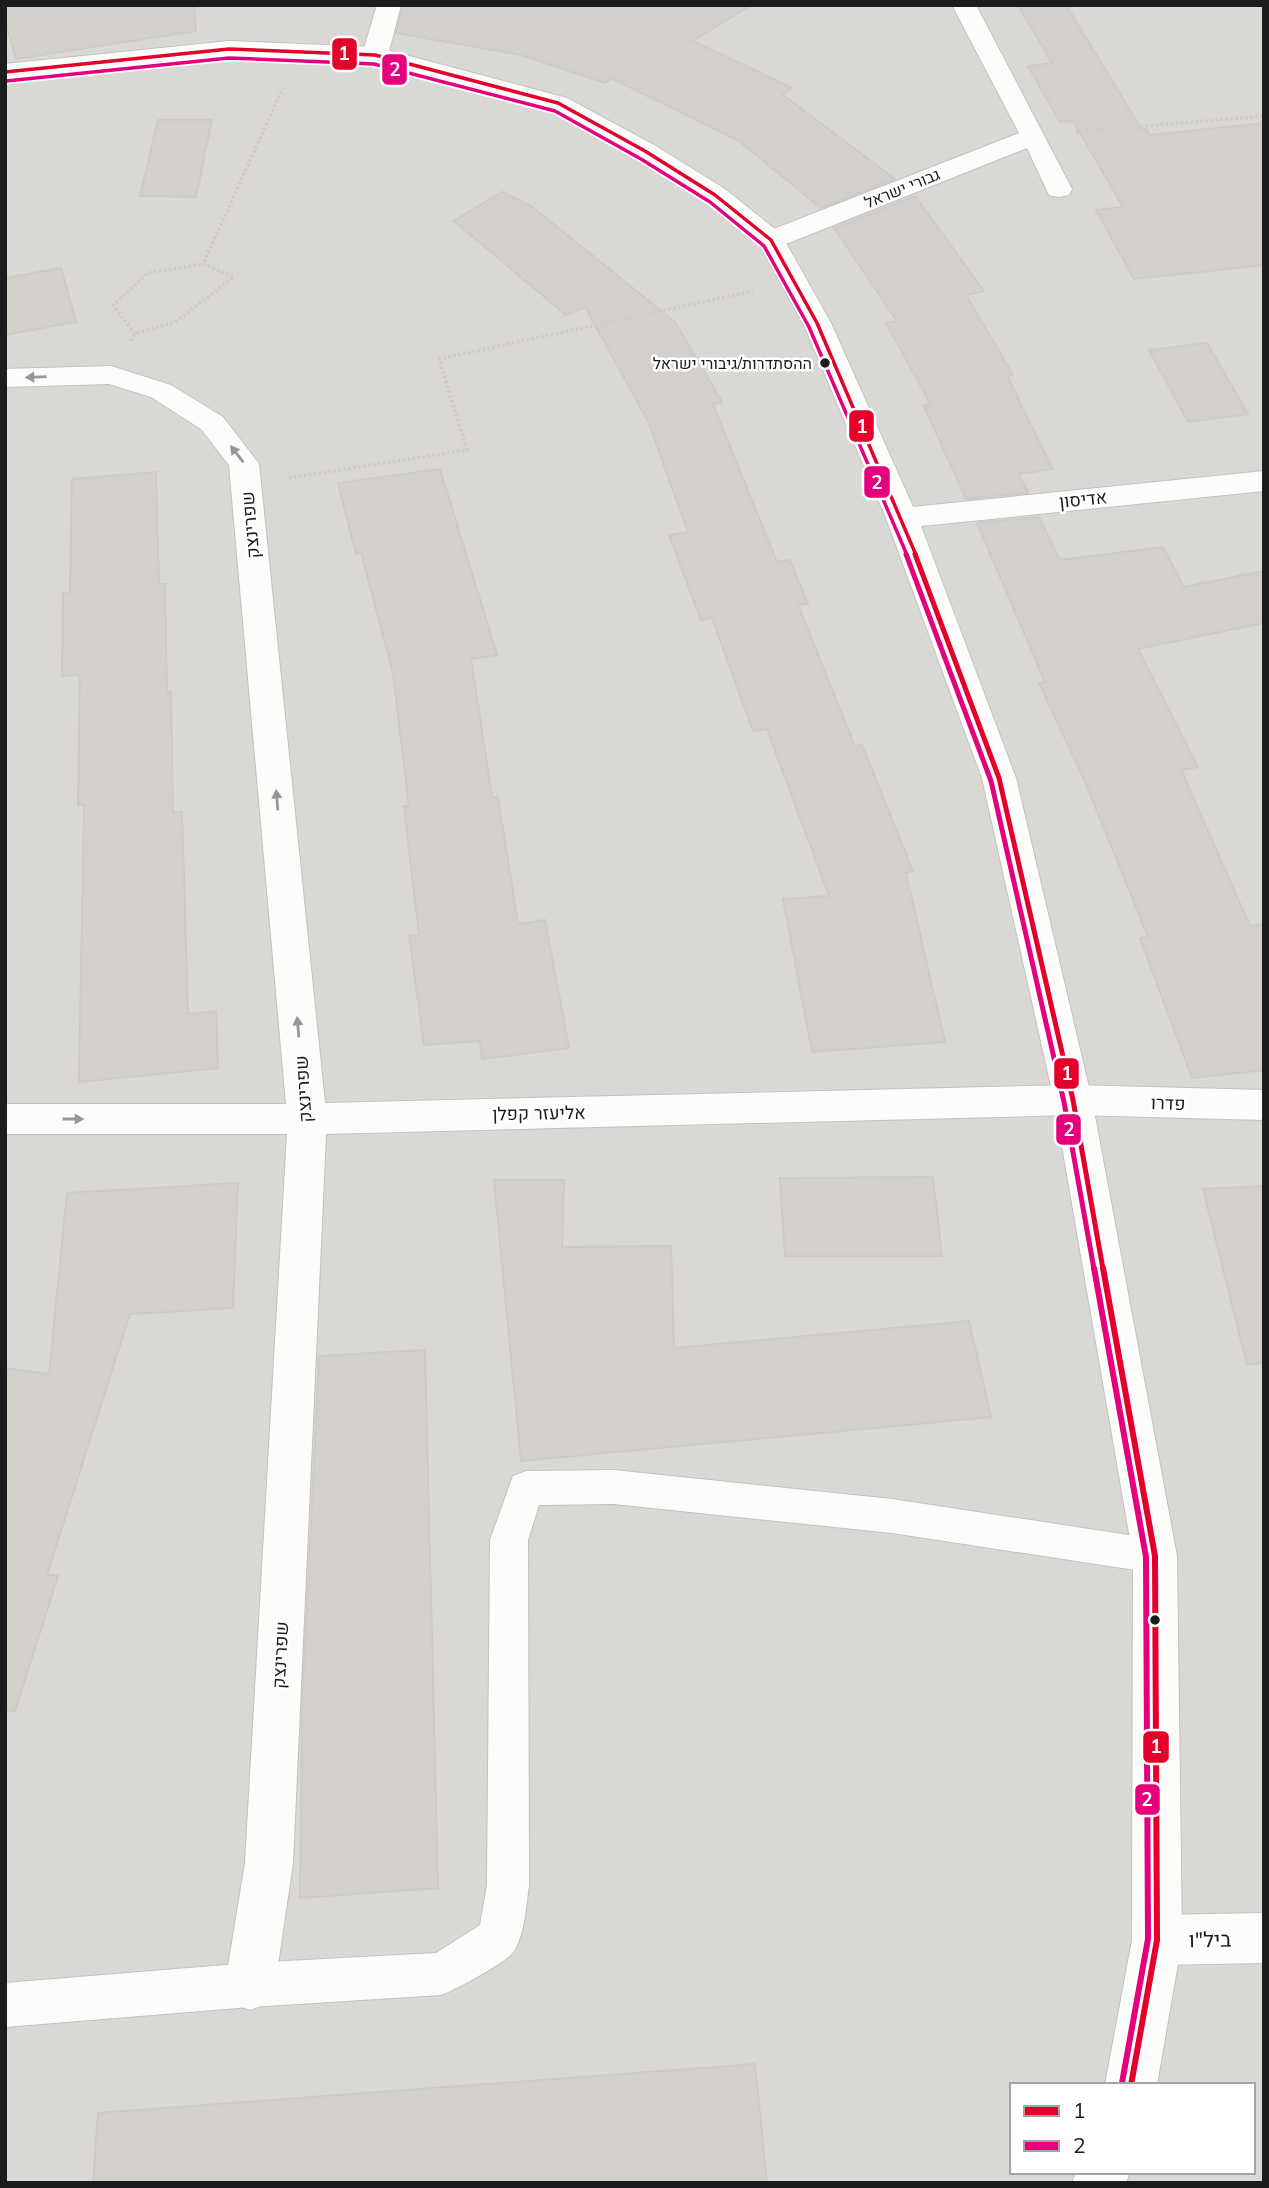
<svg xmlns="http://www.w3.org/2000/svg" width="1269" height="2188" font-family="Mulish,Heebo,sans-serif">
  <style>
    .residential { fill: #d9d8d5; fill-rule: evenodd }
    .building { fill: #d3d0cc; stroke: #cecac5; stroke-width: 2 }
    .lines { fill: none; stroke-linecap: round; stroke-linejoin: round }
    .service-casing { stroke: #c3c2c0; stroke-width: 2 }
    .minor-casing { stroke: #c3c2c0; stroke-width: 2 }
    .tertiary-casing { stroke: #c3c2c0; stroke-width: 2 }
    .path { stroke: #d6c8c3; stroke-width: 3.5; stroke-dasharray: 2.5 2.5; stroke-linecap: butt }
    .service { fill: #fcfcfb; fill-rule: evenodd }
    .minor { fill: #fcfcfb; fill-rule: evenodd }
    .tertiary { fill: #fcfcfb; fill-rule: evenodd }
    .bus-1-far2-casing { stroke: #fff; stroke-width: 7 }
    .bus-1-far1-casing { stroke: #fff; stroke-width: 10 }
    .bus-1-casing { stroke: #fff; stroke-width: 11 }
    .bus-2-far2-casing { stroke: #fff; stroke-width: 7 }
    .bus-2-far1-casing { stroke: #fff; stroke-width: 10 }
    .bus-2-casing { stroke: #fff; stroke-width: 11 }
    .bus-1-far2 { stroke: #e4002b; stroke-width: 3.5 }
    .bus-1-far1 { stroke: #e4002b; stroke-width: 5 }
    .bus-1 { stroke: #e4002b; stroke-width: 6 }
    .bus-2-far2 { stroke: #e5007d; stroke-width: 3.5 }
    .bus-2-far1 { stroke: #e5007d; stroke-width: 5 }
    .bus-2 { stroke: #e5007d; stroke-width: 6 }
    .oneway { fill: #979797 }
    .bus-dot { fill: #1c1c1c; stroke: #fff; stroke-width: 2.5 }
    .labels { text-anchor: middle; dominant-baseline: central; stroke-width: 5; stroke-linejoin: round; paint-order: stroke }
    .far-street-label { font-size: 16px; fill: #1c1c1c; stroke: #fff }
    .bus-label { font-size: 16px; fill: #1c1c1c; stroke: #fff; text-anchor: end }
    .street-label { font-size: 18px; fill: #1c1c1c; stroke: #fff }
    .near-street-label { font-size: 21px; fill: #1c1c1c; stroke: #fff }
    .line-badge { stroke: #fff; stroke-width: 2.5 }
    .badge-label { font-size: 19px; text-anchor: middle; font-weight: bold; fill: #fff }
  </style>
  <rect width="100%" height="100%" fill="#eae9e4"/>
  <!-- residential -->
  <path class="residential" d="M5 5H1264V2183H5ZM1012 2085H1253V2172H1012Z"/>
  <!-- building -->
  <g class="building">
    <polygon points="5,5 194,5 196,31 16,59 5,20"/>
    <polygon points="403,5 751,5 693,41 792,88 782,94 895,179 821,208 739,141 611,78 605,83 521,55 396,33"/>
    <polygon points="1018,5 1066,5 1142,130 1146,129 1149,135 1264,123 1264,265 1134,279 1096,210 1123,207 1073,121 1060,122 1028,66 1052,63"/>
    <polygon points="158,120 212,120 196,197 140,196"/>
    <polygon points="502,192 531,206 675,322 722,402 713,404 777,562 790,560 808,604 798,605 855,746 862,745 913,871 906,873 945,1042 812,1052 783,899 829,896 767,729 753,731 712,618 701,620 669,535 688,532 648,421 585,307 566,315 454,221"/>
    <polygon points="915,196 984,291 966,295 1013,375 1007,376 1053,469 1019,474 1028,493 966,499 924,406 931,405 886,323 897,321 834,228"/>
    <polygon points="61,268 76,322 5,335 5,278"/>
    <polygon points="1207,343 1248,414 1188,422 1149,350"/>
    <polygon points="440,469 497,655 471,659 492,797 498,797 518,924 545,920 569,1048 482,1059 480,1041 424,1045 409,936 419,935 404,806 409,806 393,673 361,553 356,554 338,483"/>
    <polygon points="156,472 159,584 165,584 167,692 171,692 173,812 182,812 188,1014 216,1011 218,1068 79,1082 84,805 78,805 80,675 62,676 63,593 70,592 72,479"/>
    <polygon points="1039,517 1060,560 1163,547 1184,587 1264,571 1264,623 1138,649 1198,767 1181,770 1250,926 1264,924 1264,1070 1192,1078 1140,938 1148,937 1086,784 1039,683 1045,682 977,523"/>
    <polygon points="933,1177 942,1256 785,1256 780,1178"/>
    <polygon points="494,1180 564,1180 562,1247 671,1246 674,1348 969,1321 991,1417 521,1461"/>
    <polygon points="238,1183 233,1308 130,1314 47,1575 58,1576 15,1711 5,1710 5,1368 49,1374 67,1193"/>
    <polygon points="1264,1186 1264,1363 1247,1365 1203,1189"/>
    <polygon points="425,1350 438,1888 300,1898 302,1711 319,1356"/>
    <polygon points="755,2064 767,2183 93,2183 98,2113"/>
  </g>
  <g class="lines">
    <defs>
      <path id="service" d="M614 1470 892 1499 1155 1539 1169 1544 1174 1556 1169 1568 1155 1573 892 1533 614 1504 539 1505 528 1540 529 1885C526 1906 525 1931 515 1950 509 1961 455 1990 441 1995L250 2007 5 2027V1983L250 1963 436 1953 480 1925 487 1885 490 1540 513 1476 526 1471Z"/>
      <g id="minor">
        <polygon points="377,5 401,5 388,55 384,60 375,63 366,60 362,55"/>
        <polygon points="952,5 976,5 1072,189 1069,195 1059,197 1049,195 1027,148 781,246 771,248 761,246 757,240 761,234 1019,133"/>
        <polygon points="111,366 171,385 223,417 259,464 325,1103 1073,1085 1264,1090 1264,1120 1073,1115 326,1134 293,1863 275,1985 268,2003 250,2010 232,2003 225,1985 245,1863 287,1134 5,1134 5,1104 286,1104 229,465 201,429 151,397 109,384 5,387 5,369"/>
        <polygon points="1264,471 1264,491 902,528 891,525 886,518 891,511 902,508"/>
        <polygon points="1264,1913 1264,1963 1157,1965 1140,1957 1132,1940 1140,1923 1157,1915"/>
      </g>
      <g id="tertiary">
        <polygon points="229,41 375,47 567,98 654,145 725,189 781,234 831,323 918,518 1016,778 1092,1100 1177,1556 1182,1940 1157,2085 1105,2085 1132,1940 1133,1556 1054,1100 982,778 886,518 803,323 760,245 705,201 636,157 549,108 374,63 229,57 5,80 5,64"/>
        <polygon points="1076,2172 1130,2172 1126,2183 1072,2183"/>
      </g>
    </defs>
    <!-- service casing -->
    <use href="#service" class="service-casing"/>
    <!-- minor casing -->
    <use href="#minor" class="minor-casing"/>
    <!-- tertiary casing -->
    <use href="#tertiary" class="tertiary-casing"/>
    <!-- path -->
    <g class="path">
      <polyline points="1076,132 1264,116"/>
      <polyline points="135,334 113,305 148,273 203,264"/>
      <polyline points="131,341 135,334 175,322 234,277 203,264 283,88"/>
      <polyline points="289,478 467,450 439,359 753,291"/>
    </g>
    <!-- service -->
    <use href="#service" class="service"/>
    <!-- minor -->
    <use href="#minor" class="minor"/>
    <!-- tertiary -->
    <use href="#tertiary" class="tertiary"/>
    <defs>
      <polyline id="bus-1-far2" points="5,72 229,49 375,55 558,103 645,151 715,195 771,240 817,323 916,555"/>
      <polyline id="bus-1-far1" points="915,554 999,778 1073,1100 1103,1269"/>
      <polyline id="bus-1" points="1103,1268 1155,1556 1157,1940 1131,2085"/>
      <polyline id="bus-2-far2" points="6,81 229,58 374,64 555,111 641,159 710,202 764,246 809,327 907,555"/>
      <polyline id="bus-2-far1" points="906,554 991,781 1064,1102 1094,1269"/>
      <polyline id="bus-2" points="1094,1268 1146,1557 1148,1939 1122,2083"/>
    </defs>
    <!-- bus-1-far2 casing -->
    <use href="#bus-1-far2" class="bus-1-far2-casing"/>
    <!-- bus-1-far1 casing -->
    <use href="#bus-1-far1" class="bus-1-far1-casing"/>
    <!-- bus-1 casing -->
    <use href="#bus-1" class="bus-1-casing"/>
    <!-- bus-2-far2 casing -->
    <use href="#bus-2-far2" class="bus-2-far2-casing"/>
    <!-- bus-2-far1 casing -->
    <use href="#bus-2-far1" class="bus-2-far1-casing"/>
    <!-- bus-2 casing -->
    <use href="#bus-2" class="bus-2-casing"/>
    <!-- bus-1-far2 -->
    <use href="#bus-1-far2" class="bus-1-far2"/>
    <!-- bus-1-far1 -->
    <use href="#bus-1-far1" class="bus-1-far1"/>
    <!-- bus-1 -->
    <use href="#bus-1" class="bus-1"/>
    <!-- bus-2-far2 -->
    <use href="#bus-2-far2" class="bus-2-far2"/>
    <!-- bus-2-far1 -->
    <use href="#bus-2-far1" class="bus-2-far1"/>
    <!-- bus-2 -->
    <use href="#bus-2" class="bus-2"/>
  </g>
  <!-- one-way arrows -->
  <defs><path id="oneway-solid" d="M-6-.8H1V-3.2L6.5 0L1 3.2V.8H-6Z" transform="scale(1.75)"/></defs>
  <g class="oneway">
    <use href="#oneway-solid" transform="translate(36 377) rotate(178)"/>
    <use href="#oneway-solid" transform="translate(237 454) rotate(-128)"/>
    <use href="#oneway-solid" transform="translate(277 800) rotate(-95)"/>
    <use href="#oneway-solid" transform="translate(298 1027) rotate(-95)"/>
    <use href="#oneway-solid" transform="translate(73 1119)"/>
  </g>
  <!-- markers -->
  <g class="bus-dot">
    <circle cx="825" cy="363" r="6"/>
    <circle cx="1155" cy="1620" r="6"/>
  </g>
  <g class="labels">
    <!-- far-street labels -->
    <g class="far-street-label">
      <text transform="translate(902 188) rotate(-22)">גבורי ישראל</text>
    </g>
    <!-- bus labels -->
    <g class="bus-label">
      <text x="812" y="363">ההסתדרות/גיבורי ישראל</text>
    </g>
    <!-- street labels -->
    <g class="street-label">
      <text transform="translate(1083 499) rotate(-6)">אדיסון</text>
      <text transform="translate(250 525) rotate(-95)">שפרינצק</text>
      <text transform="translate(303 1089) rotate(-94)">שפרינצק</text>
      <text transform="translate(1168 1103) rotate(2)">פדרו</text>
      <text transform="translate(539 1113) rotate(-1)">אליעזר קפלן</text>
      <text transform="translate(280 1655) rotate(-87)">שפרינצק</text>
    </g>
    <!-- near-street labels -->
    <g class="near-street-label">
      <text transform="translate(1210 1939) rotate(-1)">ביל"ו</text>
    </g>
  </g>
  <g class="line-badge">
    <rect x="331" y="37" width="27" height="34" rx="7" fill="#e4002b"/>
    <rect x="381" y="53" width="27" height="33" rx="7" fill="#e5007d"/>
    <rect x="848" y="409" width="27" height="34" rx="7" fill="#e4002b"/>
    <rect x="863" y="465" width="28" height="34" rx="7" fill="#e5007d"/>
    <rect x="1053" y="1057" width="27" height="33" rx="7" fill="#e4002b"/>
    <rect x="1055" y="1113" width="27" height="33" rx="7" fill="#e5007d"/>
    <rect x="1142" y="1730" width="28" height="34" rx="7" fill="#e4002b"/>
    <rect x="1134" y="1783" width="27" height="33" rx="7" fill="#e5007d"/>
  </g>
  <g class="badge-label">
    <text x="344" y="60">1</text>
    <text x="395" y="76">2</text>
    <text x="862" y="433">1</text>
    <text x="877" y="489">2</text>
    <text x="1067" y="1080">1</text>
    <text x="1069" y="1136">2</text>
    <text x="1156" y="1753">1</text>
    <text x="1147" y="1806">2</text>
  </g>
  <!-- border -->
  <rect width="1269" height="2188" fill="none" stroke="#1c1c1c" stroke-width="14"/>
  <!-- legend -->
  <rect x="1010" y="2083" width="245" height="91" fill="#ffffff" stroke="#a4a4a4" stroke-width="2"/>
  <rect x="1024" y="2106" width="35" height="10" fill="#e4002b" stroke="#a4a4a4" stroke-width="2"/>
  <text x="1073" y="2118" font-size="21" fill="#1c1c1c">1</text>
  <rect x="1024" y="2141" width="35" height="10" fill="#e5007d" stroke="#a4a4a4" stroke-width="2"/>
  <text x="1073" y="2153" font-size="21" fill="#1c1c1c">2</text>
</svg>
